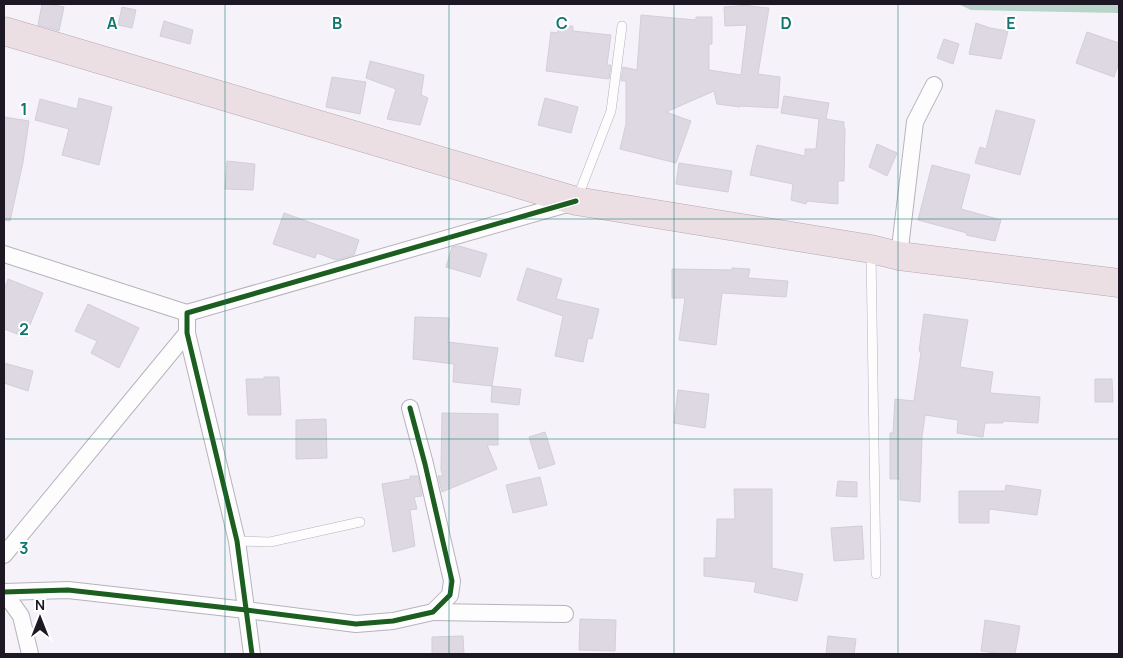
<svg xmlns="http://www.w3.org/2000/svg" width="1123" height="658" font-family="Manrope,sans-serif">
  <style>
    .forest { fill: #b9d5c9 }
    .building { fill: #ddd8e2; stroke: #d3cfd8 }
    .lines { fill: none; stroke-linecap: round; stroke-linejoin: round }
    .service-casing { stroke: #b7b2bc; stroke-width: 10 }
    .minor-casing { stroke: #b7b2bc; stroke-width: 18 }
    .trunk-casing { stroke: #b7a6af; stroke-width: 29 }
    .service { stroke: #fefdfe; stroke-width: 9 }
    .minor { stroke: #fefdfe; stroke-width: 16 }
    .trunk { stroke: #ecdfe4; stroke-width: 28 }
    .cycleway-casing { stroke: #fff; stroke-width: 8 }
    .cycleway { stroke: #1b5e20; stroke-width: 5 }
    .grid { fill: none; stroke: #0f766e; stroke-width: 1; stroke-opacity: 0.55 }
    .grid-label { font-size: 16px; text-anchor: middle; font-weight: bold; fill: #0f766e; stroke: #fff; stroke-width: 4; stroke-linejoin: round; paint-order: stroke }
  </style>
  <rect width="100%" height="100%" fill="#f6f2fa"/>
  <!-- forest -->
  <polygon class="forest" points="958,4 1119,4 1119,13 971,10"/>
  <!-- building -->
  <g class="building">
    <polygon points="42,4 48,4 64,7 59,31 38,25"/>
    <polygon points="750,5 750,6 769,8 758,74 780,77 778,108 740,106 740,107 717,104 714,91 666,112 691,121 676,163 620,149 626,124 626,81 621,81 623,67 637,70 641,15 696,20 696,17 712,17 712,44 709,44 709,70 741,75 747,25 725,26 724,7"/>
    <polygon points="122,7 136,10 132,28 118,25"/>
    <polygon points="164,21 193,30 190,44 160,36"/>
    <polygon points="976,23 990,28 1008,31 1001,59 969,54"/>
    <polygon points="558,26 573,26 573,31 611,35 607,65 611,65 609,79 546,71 551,32 558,33"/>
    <polygon points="1087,32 1119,43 1119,62 1114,77 1076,63"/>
    <polygon points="944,39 959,44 953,64 937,58"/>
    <polygon points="370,61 424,75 421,95 428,98 420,125 387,119 396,89 366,78"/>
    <polygon points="332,77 366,82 360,114 326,107"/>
    <polygon points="784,96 829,103 826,119 844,122 844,128 845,128 844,181 838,181 838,204 807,201 806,204 791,200 793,184 750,175 757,145 805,156 805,149 816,149 819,119 781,113"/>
    <polygon points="79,98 112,107 99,165 62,155 69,129 35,120 40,99 77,109"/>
    <polygon points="545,98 578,107 571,133 538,125"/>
    <polygon points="996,110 1035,120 1020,175 975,163 980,147 986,149"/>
    <polygon points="4,117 29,121 23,162 10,221 4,220"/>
    <polygon points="877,144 897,153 887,176 869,167"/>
    <polygon points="227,161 255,164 253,190 225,189"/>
    <polygon points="679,163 732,171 728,192 676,184"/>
    <polygon points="932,165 970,175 961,209 1001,220 995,241 966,235 967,233 918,220"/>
    <polygon points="284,213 359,240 354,255 336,260 317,253 315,258 273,244"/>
    <polygon points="459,246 487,254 480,277 446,267 452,247"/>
    <polygon points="527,268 562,279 556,299 599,309 592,339 588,338 583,362 555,356 563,316 517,300"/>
    <polygon points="732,268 750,269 748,278 788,281 786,297 722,293 716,345 679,340 685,298 672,298 672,269 732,270"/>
    <polygon points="8,279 43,293 25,337 4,329 4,290"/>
    <polygon points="88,304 139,328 119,368 91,353 97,341 75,331"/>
    <polygon points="924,314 968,320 960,367 993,372 990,393 1040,397 1038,423 1003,421 1003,423 985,423 983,437 957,433 958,420 925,415 922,437 920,502 900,500 900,479 890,479 890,433 893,433 895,399 914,401 921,352 919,351"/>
    <polygon points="415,317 449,318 448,342 498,348 492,386 453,382 454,364 413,359"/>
    <polygon points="4,363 33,371 28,391 4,383"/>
    <polygon points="264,377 279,377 281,415 248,415 246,379 264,379"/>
    <polygon points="1095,379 1112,379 1113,402 1095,402"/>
    <polygon points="492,386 521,389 519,405 491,402"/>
    <polygon points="678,390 709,394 705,428 674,423"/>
    <polygon points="442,413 498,414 498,445 487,445 497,469 442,492 438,476 443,476 441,470"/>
    <polygon points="326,419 327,458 296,459 296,420"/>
    <polygon points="545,432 555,464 539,469 529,437"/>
    <polygon points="410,476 418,476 422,496 414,497 417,509 410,510 415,546 393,552 382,484 410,479"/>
    <polygon points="540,477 547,505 513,513 506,485"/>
    <polygon points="838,481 857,482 857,497 836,496"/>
    <polygon points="1006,485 1041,490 1037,515 989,509 989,523 959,523 959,491 1005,491"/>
    <polygon points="734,489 772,489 772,568 803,574 797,601 754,592 756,582 704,576 704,558 716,558 717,519 735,519"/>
    <polygon points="862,526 864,559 834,561 831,528"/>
    <polygon points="580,619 616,620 615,651 579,650"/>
    <polygon points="985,620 1020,626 1015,654 1004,654 981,651"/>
    <polygon points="463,636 464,654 432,654 432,637"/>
    <polygon points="828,636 856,639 854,654 826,654"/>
  </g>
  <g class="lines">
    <defs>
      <g id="service">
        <polyline points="577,199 611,111 622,26"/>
        <polyline points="871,252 876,574"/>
        <polyline points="237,541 270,542 360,522"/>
      </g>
      <g id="minor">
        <polyline points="4,254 187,313"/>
        <polyline points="899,256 915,122 934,85"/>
        <polyline points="4,555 187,333"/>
        <polyline points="4,592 68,590 246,610 356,624 393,621 433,612 450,595 452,581 425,464 410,408"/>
        <polyline points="4,592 21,616 30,654"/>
        <polyline points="433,612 565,614"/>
        <polyline points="252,654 237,541 187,333 187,313 574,202"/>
      </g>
      <polyline id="trunk" points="4,31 576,201 871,249 899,256 1119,283"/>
    </defs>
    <!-- service casing -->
    <use href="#service" class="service-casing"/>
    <!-- minor casing -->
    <use href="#minor" class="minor-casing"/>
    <!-- trunk casing -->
    <use href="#trunk" class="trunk-casing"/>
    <!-- service -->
    <use href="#service" class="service"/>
    <!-- minor -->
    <use href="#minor" class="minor"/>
    <!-- trunk -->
    <use href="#trunk" class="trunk"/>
    <defs>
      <g id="cycleway">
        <polyline points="4,592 68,590 246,610 356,624 393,621 433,612 450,595 452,581 425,464 410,408"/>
        <polyline points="252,654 237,541 187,333 187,313 576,201"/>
      </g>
    </defs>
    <!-- cycleway casing -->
    <use href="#cycleway" class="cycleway-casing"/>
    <!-- cycleway -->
    <use href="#cycleway" class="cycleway"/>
  </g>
  <!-- grid -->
  <path class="grid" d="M225 4V654M449 4V654M674 4V654M898 4V654M4 219H1119M4 439H1119"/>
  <g class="grid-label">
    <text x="112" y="29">A</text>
    <text x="337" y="29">B</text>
    <text x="562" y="29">C</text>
    <text x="786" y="29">D</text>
    <text x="1011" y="29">E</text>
    <text x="24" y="115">1</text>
    <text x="24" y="335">2</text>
    <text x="24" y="554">3</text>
  </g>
  <!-- border -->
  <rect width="1123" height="658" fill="none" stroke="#1e1824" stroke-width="10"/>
  <!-- north arrow -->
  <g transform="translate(40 618)" stroke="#ffffff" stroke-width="4" paint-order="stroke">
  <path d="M0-4L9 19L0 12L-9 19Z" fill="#1e1824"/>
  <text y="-8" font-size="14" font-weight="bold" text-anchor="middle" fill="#1e1824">N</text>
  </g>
</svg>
